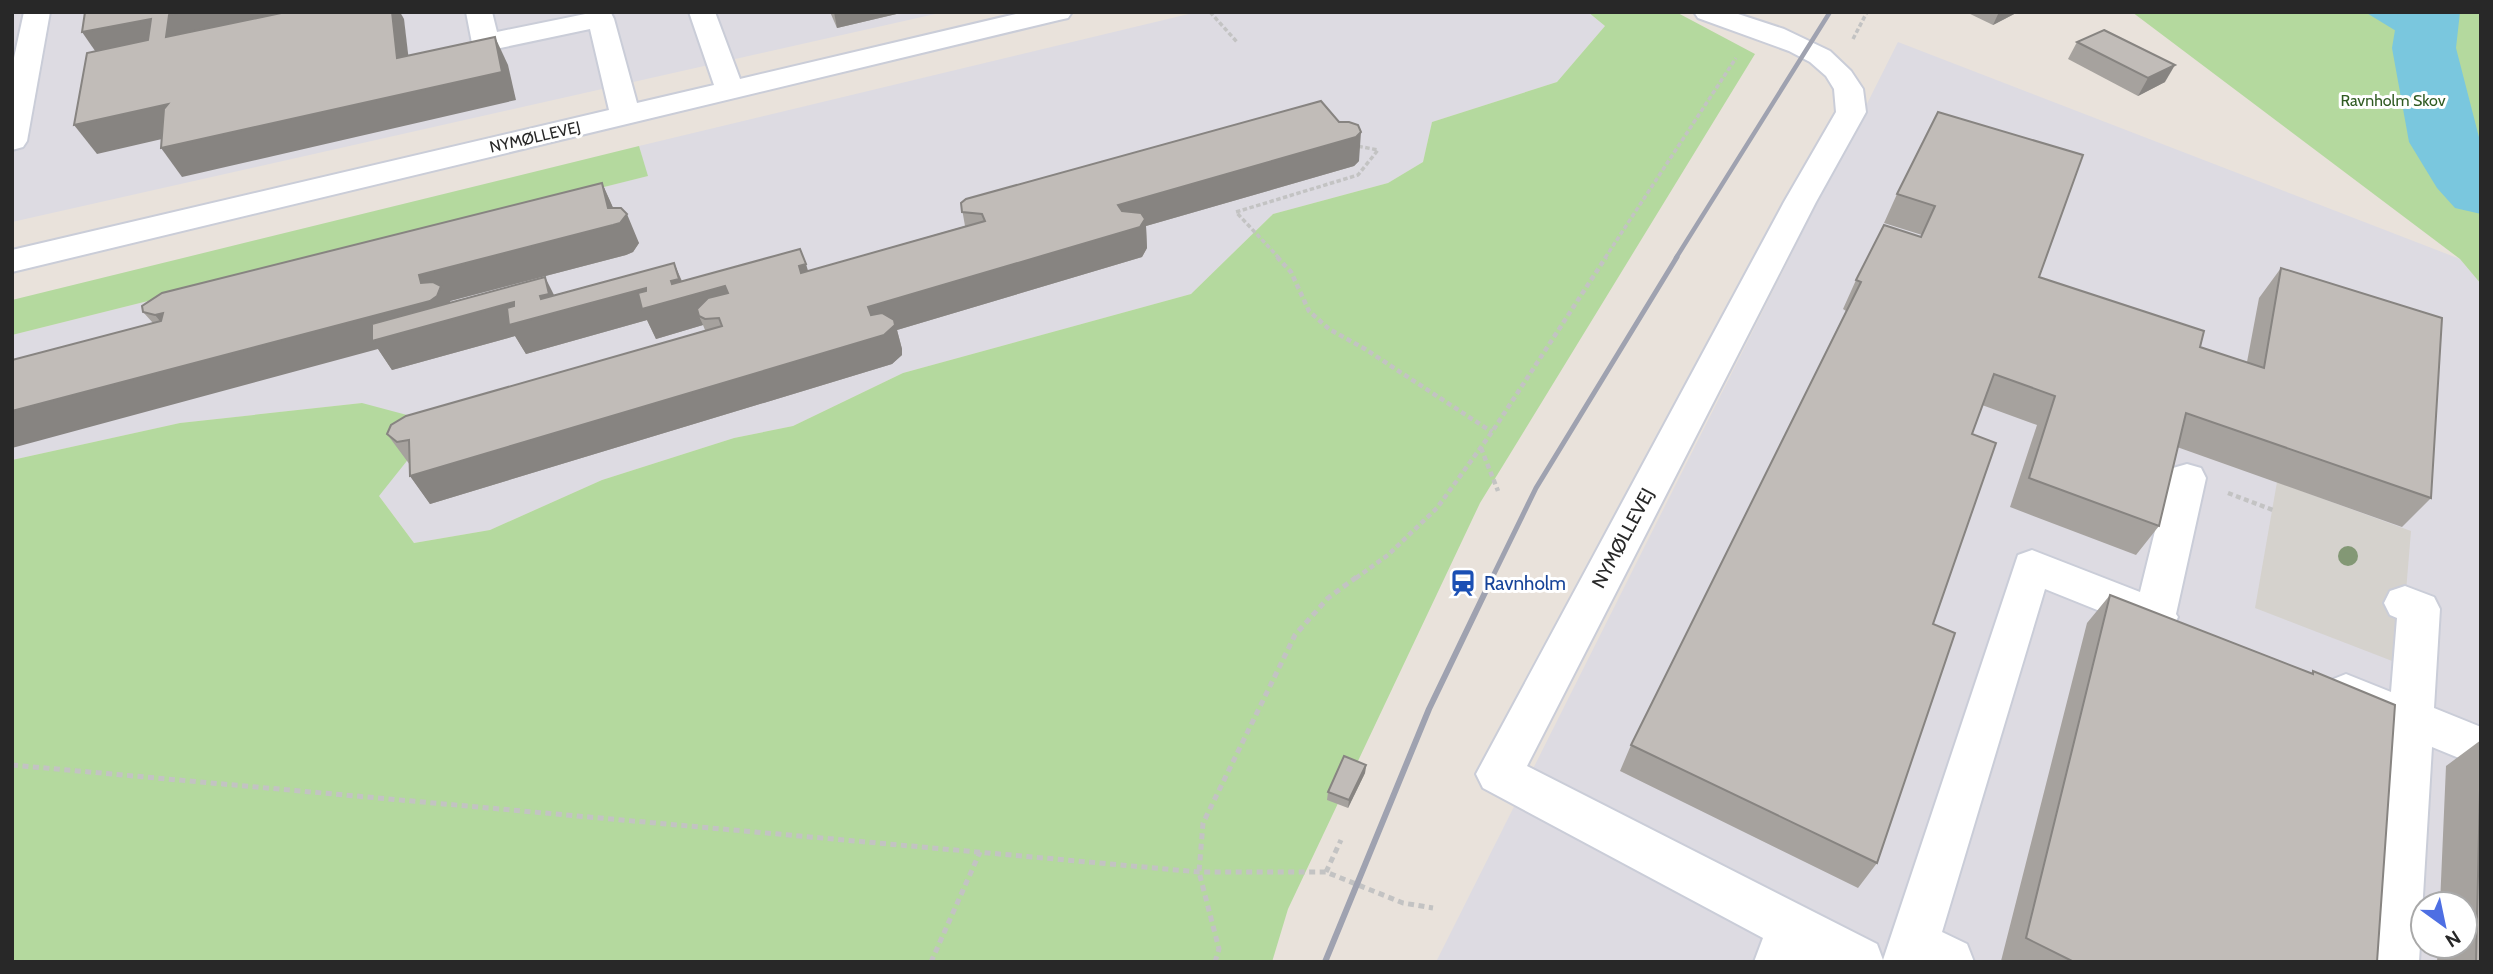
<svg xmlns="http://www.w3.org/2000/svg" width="2493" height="974" font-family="Cabin,sans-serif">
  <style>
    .industrial { fill: #dddbe2; fill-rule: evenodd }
    .green { fill: #b4d99e }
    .plaza { fill: #d5d2cd }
    .water { fill: #7ac7de }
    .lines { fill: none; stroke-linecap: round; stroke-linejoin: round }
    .river { fill: #7ac7de; fill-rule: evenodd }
    .minor-casing { stroke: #cacdd8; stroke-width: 4 }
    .path-far2 { stroke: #c3c3c3; stroke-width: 3.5; stroke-dasharray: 4.5 2.5; stroke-linecap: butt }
    .path-far1 { stroke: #c3c3c3; stroke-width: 4.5; stroke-dasharray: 5 3.5; stroke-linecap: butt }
    .path { stroke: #c3c3c3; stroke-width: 5; stroke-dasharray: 6 4.5; stroke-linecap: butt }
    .minor { fill: #fff; fill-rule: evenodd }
    .rail-far2 { stroke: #9fa2b0; stroke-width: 4.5 }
    .rail-far1 { stroke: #9fa2b0; stroke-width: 5 }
    .rail { stroke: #9fa2b0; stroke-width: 6 }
    .tree { fill: #839875 }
    .wall { fill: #a6a29e }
    .shaded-wall { fill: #878481 }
    .building { fill: #c1bcb8; stroke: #878481; stroke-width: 2 }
    .labels { text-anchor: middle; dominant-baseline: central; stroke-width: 6; stroke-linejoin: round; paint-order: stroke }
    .far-park-label { font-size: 16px; fill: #305b22; stroke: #fff }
    .far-street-label { font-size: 16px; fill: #282828; stroke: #fff }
    .street-label { font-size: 19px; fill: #282828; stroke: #fff }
    .transit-label { font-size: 19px; fill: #164399; stroke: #fff; text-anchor: start }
  </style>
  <rect width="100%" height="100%" fill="#e9e2db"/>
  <!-- industrial -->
  <g class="industrial">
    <polygon points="12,12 944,12 12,222"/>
    <polygon points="1197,12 1588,12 1605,26 1557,82 1432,122 1423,162 1388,183 1273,214 1191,294 903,373 793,426 734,438 602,480 490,530 414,543 379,496 362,403 180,423 12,460 12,335 647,176 639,146"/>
    <path d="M1898 42 2460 259 2481 284V962H1436ZM2423 904H2465V946H2423Z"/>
  </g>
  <!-- green -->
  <g class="green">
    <polygon points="1588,12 1676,12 1755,54 1480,503 1288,909 1272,962 12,962 12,460 180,423 362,403 437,423 379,496 414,543 490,530 602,480 734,438 793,426 903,373 1191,294 1273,214 1388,183 1423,162 1432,122 1557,82 1605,26"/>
    <polygon points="2132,12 2481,12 2481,284 2460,259"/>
    <polygon points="639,146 648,176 12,335 12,300"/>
  </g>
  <!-- plaza -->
  <polygon class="plaza" points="2277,482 2411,531 2400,664 2255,608"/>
  <!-- water -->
  <polygon class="water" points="2365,12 2417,12 2427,19 2424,48"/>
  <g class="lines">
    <!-- river -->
    <polygon class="river" points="2398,12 2460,12 2456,48 2481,145 2481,214 2455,208 2437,188 2409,142 2392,48"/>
    <defs>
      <g id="minor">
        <polygon points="24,12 50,12 27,141 23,147 12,150 12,67"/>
        <polygon points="466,12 492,12 497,32 595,12 611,13 614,19 637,103 714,85 689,12 715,12 740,79 1024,12 1072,12 1068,18 1059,20 12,272 12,250 609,110 590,29 486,51 476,49 472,43"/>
        <polygon points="1694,12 1732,12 1784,29 1830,51 1851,71 1863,89 1866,112 1816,202 1527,766 1877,944 1883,960 2018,555 2032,550 2140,592 2168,478 2173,468 2187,464 2201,468 2206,478 2176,614 2178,617 2172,629 2157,634 2045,589 1942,932 1967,944 1974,962 1754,962 1763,938 1483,788 1476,774 1784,202 1836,112 1834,89 1826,76 1810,62 1789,51 1698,18"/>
        <polygon points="2405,586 2434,597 2440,609 2434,708 2481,727 2481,767 2432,747 2419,962 2369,962 2388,730 2331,706 2324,693 2331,680 2346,674 2391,692 2397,618 2390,615 2384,603 2390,591"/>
      </g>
    </defs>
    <!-- minor casing -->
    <use href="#minor" class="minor-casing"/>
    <!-- path-far2 -->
    <g class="path-far2">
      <polyline points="1210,12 1237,42"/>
      <polyline points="1853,39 1867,12"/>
      <polyline points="1279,258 1236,212 1358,175 1378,150 1357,146"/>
      <polyline points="1605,258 1736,58"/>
    </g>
    <!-- path-far1 -->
    <g class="path-far1">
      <polyline points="1277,257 1291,272 1309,311 1329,329 1365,349 1492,432"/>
      <polyline points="1481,448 1498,491"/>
      <polyline points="2228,493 2273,510"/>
      <polyline points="1356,578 1388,555 1437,508 1492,432 1606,257"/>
    </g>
    <!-- path -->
    <g class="path">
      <polyline points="12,765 1199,872 1326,872 1403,903 1433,908"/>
      <polyline points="1326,872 1341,840"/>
      <polyline points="931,962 980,852"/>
      <polyline points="1215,962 1219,949 1199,872 1203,823 1295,635 1328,598 1358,576"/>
    </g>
    <!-- minor -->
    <use href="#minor" class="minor"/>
    <!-- rail-far2 -->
    <polyline class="rail-far2" points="1676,258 1830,12"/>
    <!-- rail-far1 -->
    <polyline class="rail-far1" points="1492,578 1536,488 1677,257"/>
    <!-- rail -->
    <polyline class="rail" points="1325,962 1429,709 1493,576"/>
  </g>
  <!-- trees -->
  <circle class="tree" cx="2348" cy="556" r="10"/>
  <!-- wall -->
  <g class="wall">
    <polygon points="830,12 905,12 837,28"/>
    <polygon points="1966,12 2018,12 1993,25"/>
    <polygon points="2077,42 2165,82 2138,96 2068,59"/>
    <polygon points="1938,112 2039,277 2200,347 2247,362 2259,298 2281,268 2431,498 2402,527 2177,447 2159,526 2136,555 2010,507 2037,425 1982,405 1972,434 1933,624 1877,863 1858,888 1620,771 1631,745 1846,311 1843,309 1856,280 1921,237 1922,235 1884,223 1897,194"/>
    <polygon points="1359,161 1354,166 1146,226 1147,248 1142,257 897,330 902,349 902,355 892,364 430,504 410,476 410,465 387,434 705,330 703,325 656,339 647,320 526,354 515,336 392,370 378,349 153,323 143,312 602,183 613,208 639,243 633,252 626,255 450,301 450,303 554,295 674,263 682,281 808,271 965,226 961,203"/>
    <polygon points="2110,595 2311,673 2313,671 2377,962 2001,961 2087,623"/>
    <polygon points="2481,740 2481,962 2437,962 2438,946 2465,946 2465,904 2440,904 2446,766"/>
    <polygon points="1366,765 1365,773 1348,808 1327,800 1328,792"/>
  </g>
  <!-- shaded-wall -->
  <g class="shaded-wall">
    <polygon points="183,12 340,12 166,37 169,15"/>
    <polygon points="392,12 400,12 404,19 412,87 397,58"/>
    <polygon points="834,12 905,12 837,28"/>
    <polygon points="1999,12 2018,12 1993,25"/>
    <polygon points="151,19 170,47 102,61 82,32"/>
    <polygon points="495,37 508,65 516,100 182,177 161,148"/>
    <polygon points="2175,65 2165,82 2138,96 2148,78"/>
    <polygon points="168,104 188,133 97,154 74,125"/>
    <polygon points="1361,132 1359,161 1354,166 1146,226 1147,248 1142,257 897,330 902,349 902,355 892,364 430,504 410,476 876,336 868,307 1118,205"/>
    <polygon points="602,183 615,212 627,214 639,243 633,252 626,255 450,301 458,315 540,296 545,277 560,307 671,281 674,263 686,292 725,286 737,316 719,318 699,316 703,325 656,339 647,320 526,354 515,336 392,370 378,349 12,448 12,411 421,283 419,275"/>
    <polygon points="806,264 815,294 808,296 799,266"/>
    <polygon points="163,313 179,344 155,315"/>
    <polygon points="1366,765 1365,773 1348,808 1349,800"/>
  </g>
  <!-- building -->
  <g class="building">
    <polygon points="85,12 183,12 169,15 166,37 286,12 392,12 397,58 495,37 502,72 161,148 164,109 168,104 74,125 87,53 148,40 151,19 82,32"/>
    <polygon points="2104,30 2175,65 2148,78 2077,42"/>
    <polygon points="1321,101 1339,122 1349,122 1358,125 1361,132 1356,137 1118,205 1122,211 1141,213 1145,219 1140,227 868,307 871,315 882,313 894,320 895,325 884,335 410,476 409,440 397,442 387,434 391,425 406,416 722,326 719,318 705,319 699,316 697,309 708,298 728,293 725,286 642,309 638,293 646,291 646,288 509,325 507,308 514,306 514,302 372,341 372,324 545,277 549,294 540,296 541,299 674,263 679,279 671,281 672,284 800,249 806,264 799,266 801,273 985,221 982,214 962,212 961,203 966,199"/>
    <polygon points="1938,112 2083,155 2039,277 2204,331 2200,347 2264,368 2281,268 2442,318 2431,498 2186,413 2159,526 2029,478 2055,396 1994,374 1972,434 1996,443 1933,624 1955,633 1877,863 1631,745 1861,282 1856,280 1884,225 1921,237 1935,206 1897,194"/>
    <polygon points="602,183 608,208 621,208 627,214 620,223 613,225 419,275 421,283 433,282 441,286 437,296 430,301 12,411 12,360 161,321 163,313 155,315 143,312 142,306 162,293"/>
    <polygon points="2110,595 2313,674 2313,671 2395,705 2377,962 2074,962 2026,938"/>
    <polygon points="2481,747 2481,962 2476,962"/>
    <polygon points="1344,756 1366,765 1349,800 1328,792"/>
  </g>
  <!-- icons -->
  <defs>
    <symbol id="station-bare" viewBox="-9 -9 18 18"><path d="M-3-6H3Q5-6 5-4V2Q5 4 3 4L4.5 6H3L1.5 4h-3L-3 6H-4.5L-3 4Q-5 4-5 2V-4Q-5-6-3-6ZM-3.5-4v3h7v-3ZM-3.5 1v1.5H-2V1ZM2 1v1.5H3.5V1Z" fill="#1a4fb4" stroke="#fff" stroke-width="2.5" paint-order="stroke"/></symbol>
  </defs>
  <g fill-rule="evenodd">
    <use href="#station-bare" x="1444" y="564" width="38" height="38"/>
  </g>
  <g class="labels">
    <!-- far-park labels -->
    <g class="far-park-label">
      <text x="2393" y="100">Ravnholm Skov</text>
    </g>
    <!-- far-street labels -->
    <g class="far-street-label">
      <text transform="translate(535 137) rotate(-13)">NYMØLLEVEJ</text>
    </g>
    <!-- street labels -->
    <g class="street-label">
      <text transform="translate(1623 538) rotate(-62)">NYMØLLEVEJ</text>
    </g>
    <!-- transit labels -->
    <g class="transit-label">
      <text x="1484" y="583">Ravnholm</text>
    </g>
  </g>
  <!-- border -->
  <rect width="2493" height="974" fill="none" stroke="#282828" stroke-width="28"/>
  <!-- north arrow -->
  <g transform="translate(2444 925) rotate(147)"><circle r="33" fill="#ffffff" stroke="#a9a9a9" stroke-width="2"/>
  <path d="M0-5L12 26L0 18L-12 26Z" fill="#4e6fe3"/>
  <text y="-10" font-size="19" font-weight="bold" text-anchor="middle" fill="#282828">N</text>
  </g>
</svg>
